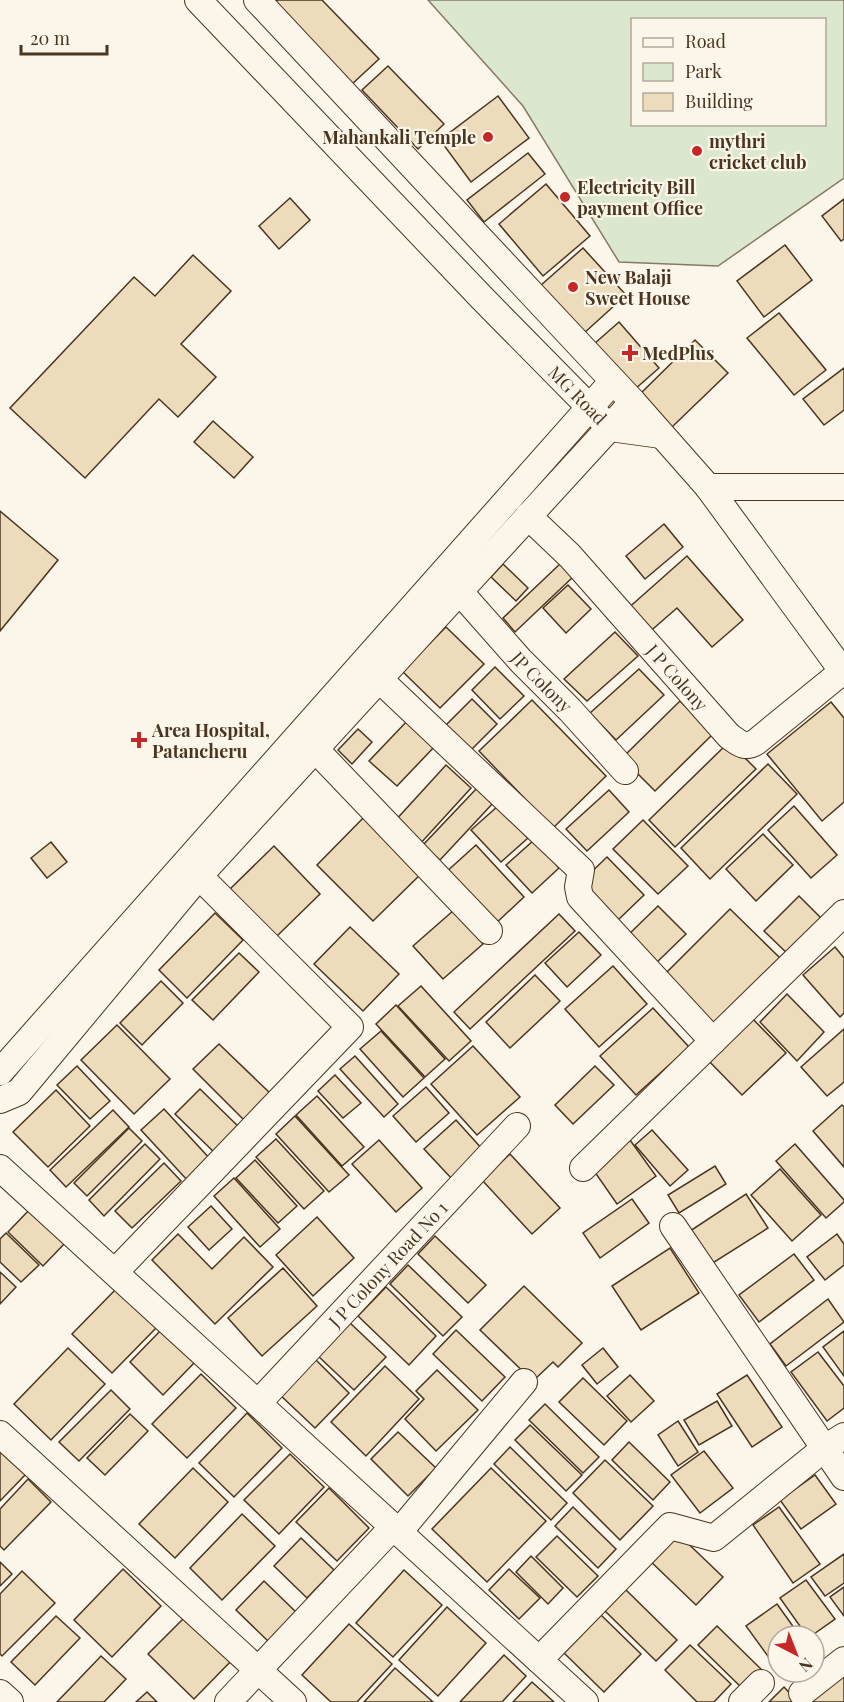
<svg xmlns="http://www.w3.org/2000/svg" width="844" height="1702" font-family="'Playfair Display',serif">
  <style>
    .green { fill: #dce7d0; stroke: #887966; stroke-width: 1.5; fill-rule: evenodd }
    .building { fill: #ecdcbc; stroke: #4a3520; stroke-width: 1.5 }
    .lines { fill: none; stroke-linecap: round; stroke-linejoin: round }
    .street-casing { stroke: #4a3520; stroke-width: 28 }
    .street { stroke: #fbf6e9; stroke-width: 26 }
    .poi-dot { fill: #c62828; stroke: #fbf6e9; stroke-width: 2 }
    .labels { text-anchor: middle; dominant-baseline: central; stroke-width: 4.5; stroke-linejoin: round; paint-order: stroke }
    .poi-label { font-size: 18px; font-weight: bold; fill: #4a3520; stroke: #fbf6e9; text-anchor: start }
    .street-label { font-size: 18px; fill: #4a3520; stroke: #fbf6e9 }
  </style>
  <rect width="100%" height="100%" fill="#fbf6e9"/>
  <!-- green -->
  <path class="green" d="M428 0H844V178L718 266 619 262 523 106ZM632 20H824V124H632Z"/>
  <!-- building -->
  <g class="building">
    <polygon points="278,0 322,0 379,59 351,85 273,4"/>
    <polygon points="388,66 444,124 418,149 362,90"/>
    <polygon points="498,96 529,138 471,182 440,140"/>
    <polygon points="528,153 545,174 484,222 467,200"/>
    <polygon points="546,184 590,236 543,276 499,224"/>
    <polygon points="290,198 310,220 279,249 259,226"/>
    <polygon points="844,199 844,239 841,241 822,216"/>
    <polygon points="785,245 812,280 764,317 737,281"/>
    <polygon points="583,248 626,295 583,334 540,286"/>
    <polygon points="193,255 231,291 181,344 216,377 178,417 159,399 85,478 10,408 134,277 155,296"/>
    <polygon points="779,313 826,370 794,395 747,338"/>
    <polygon points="619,322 659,368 634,390 594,344"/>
    <polygon points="695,340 728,373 672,427 640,394"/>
    <polygon points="844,368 844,410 824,425 803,399"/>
    <polygon points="213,421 253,457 234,478 194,442"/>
    <polygon points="0,511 58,560 0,631"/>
    <polygon points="664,524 683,547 645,579 626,556"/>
    <polygon points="687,556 743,620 712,647 677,608 646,635 625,611"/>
    <polygon points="561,563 574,576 515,632 503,618"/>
    <polygon points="503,564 528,588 516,601 491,577"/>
    <polygon points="568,585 591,609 566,633 543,608"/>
    <polygon points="446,627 484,664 440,708 402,671"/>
    <polygon points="615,632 638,656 587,701 564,679"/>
    <polygon points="495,667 524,696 500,719 472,690"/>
    <polygon points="639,669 664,695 616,740 590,713"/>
    <polygon points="472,699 497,724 470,751 445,726"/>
    <polygon points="532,700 606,776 553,828 479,751"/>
    <polygon points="680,701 713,734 655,791 622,758"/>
    <polygon points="831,702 844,718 844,802 822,821 767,754"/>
    <polygon points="409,719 436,745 397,786 369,761"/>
    <polygon points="358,729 372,742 352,764 338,750"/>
    <polygon points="729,742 756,769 675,847 649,820"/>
    <polygon points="768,764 797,794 710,879 681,848"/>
    <polygon points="446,765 471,788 419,845 394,822"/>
    <polygon points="478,787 494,802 440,860 423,845"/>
    <polygon points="609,790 629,812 587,851 566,829"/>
    <polygon points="498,806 528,838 501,862 471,830"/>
    <polygon points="794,806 837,855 811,878 768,830"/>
    <polygon points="369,812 426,869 373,921 317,865"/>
    <polygon points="643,820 688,866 658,894 613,849"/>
    <polygon points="763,834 793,865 756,901 726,869"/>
    <polygon points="534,840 559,868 532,893 506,865"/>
    <polygon points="51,842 67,862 47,878 31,858"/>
    <polygon points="476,845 524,897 493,926 444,874"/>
    <polygon points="274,846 320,894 276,937 229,890"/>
    <polygon points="607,857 644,895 617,921 580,883"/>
    <polygon points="799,896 824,921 790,956 764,931"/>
    <polygon points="658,906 686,934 654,965 626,937"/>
    <polygon points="730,909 780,958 712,1026 662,977"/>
    <polygon points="454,910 483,944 443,979 413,946"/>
    <polygon points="215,913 243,940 187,998 159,970"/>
    <polygon points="559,914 575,931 470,1029 454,1012"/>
    <polygon points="350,927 399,974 363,1011 314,964"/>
    <polygon points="579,932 601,955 567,987 545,963"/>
    <polygon points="835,947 844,958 844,1013 840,1017 803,975"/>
    <polygon points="239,953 259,972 213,1020 192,1000"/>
    <polygon points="613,966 647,1004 599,1047 565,1009"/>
    <polygon points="535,975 560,1001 510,1048 486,1022"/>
    <polygon points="161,981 183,1003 142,1045 120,1023"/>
    <polygon points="421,986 471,1041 449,1061 398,1006"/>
    <polygon points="787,994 824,1032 797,1061 760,1022"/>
    <polygon points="396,1005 445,1059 425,1077 376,1024"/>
    <polygon points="653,1008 689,1047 636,1095 600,1056"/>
    <polygon points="748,1014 786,1053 742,1095 704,1056"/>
    <polygon points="117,1025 170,1079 134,1114 81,1060"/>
    <polygon points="844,1029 844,1082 827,1096 801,1067"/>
    <polygon points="381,1031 424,1078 403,1097 360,1049"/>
    <polygon points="219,1044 272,1095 246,1122 193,1069"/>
    <polygon points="473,1046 520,1097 477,1135 431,1084"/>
    <polygon points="355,1056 398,1104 384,1117 340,1069"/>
    <polygon points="77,1066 110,1101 90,1119 57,1085"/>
    <polygon points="595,1066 614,1085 573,1124 555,1105"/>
    <polygon points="335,1075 361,1103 343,1118 318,1091"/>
    <polygon points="426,1087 449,1113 416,1142 393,1116"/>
    <polygon points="200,1089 244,1132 219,1157 175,1114"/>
    <polygon points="56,1090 90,1126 48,1167 13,1132"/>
    <polygon points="317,1096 364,1147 342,1166 296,1115"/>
    <polygon points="842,1105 844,1107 844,1167 813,1131"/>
    <polygon points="164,1109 212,1161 189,1182 141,1130"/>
    <polygon points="113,1110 129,1127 66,1187 50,1170"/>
    <polygon points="295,1116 349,1175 329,1192 276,1134"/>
    <polygon points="456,1120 483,1150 452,1179 424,1149"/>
    <polygon points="129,1128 142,1141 87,1196 74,1183"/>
    <polygon points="652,1130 688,1170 670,1186 635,1145"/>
    <polygon points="276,1139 324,1191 304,1209 256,1157"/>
    <polygon points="379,1140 422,1188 396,1212 352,1164"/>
    <polygon points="630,1140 656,1176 617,1204 592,1168"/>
    <polygon points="145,1144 160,1159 104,1216 89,1200"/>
    <polygon points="795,1144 844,1200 844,1202 826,1218 776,1161"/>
    <polygon points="510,1154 560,1208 532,1234 482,1180"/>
    <polygon points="255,1160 297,1206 278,1223 236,1178"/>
    <polygon points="164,1163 181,1181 132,1228 115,1211"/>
    <polygon points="715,1166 726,1184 679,1213 668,1195"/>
    <polygon points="780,1169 821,1215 792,1241 751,1195"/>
    <polygon points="234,1178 280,1229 260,1247 214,1196"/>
    <polygon points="746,1194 768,1228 708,1266 687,1233"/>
    <polygon points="632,1199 649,1223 600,1258 583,1233"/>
    <polygon points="211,1206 232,1229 209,1250 188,1227"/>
    <polygon points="31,1208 66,1242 43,1266 8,1232"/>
    <polygon points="317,1217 354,1258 313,1296 276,1255"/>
    <polygon points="6,1233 39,1265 21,1282 0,1262 0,1239"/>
    <polygon points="178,1234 212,1269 244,1237 273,1267 215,1324 152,1260"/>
    <polygon points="837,1234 844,1244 844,1265 825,1280 807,1257"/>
    <polygon points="435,1236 486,1285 468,1303 418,1254"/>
    <polygon points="670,1248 699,1293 641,1330 612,1286"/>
    <polygon points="794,1254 814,1280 759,1322 739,1295"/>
    <polygon points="408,1265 462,1317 443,1336 390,1284"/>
    <polygon points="283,1268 317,1306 262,1356 228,1318"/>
    <polygon points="0,1272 16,1287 0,1304"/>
    <polygon points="524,1286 582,1343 558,1367 553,1362 533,1381 480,1330"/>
    <polygon points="386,1287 436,1336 409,1365 358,1316"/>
    <polygon points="117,1288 157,1327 112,1373 72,1334"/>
    <polygon points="828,1299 844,1322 786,1366 770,1344"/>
    <polygon points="349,1322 386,1357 354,1390 317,1355"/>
    <polygon points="162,1329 195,1362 163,1395 130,1362"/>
    <polygon points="456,1330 505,1377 482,1401 433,1354"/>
    <polygon points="844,1331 844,1376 823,1347"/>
    <polygon points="68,1348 105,1384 51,1440 14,1404"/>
    <polygon points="603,1348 618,1367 597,1384 582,1365"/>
    <polygon points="818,1352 844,1386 844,1408 827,1421 791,1372"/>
    <polygon points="313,1357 349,1393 315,1428 278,1393"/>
    <polygon points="385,1366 419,1399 366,1456 331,1422"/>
    <polygon points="437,1370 478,1410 436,1451 405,1419 424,1399 416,1391"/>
    <polygon points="201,1374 236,1408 187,1458 152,1424"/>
    <polygon points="630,1375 654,1401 631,1422 607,1396"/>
    <polygon points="747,1375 782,1427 752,1447 717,1394"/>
    <polygon points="583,1378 627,1421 604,1445 559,1402"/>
    <polygon points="111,1390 130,1409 79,1461 59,1442"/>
    <polygon points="717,1401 732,1426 699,1445 684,1420"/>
    <polygon points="545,1404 599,1457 583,1473 529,1420"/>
    <polygon points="247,1413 282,1448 234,1497 199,1463"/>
    <polygon points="130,1414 148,1431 105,1475 87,1458"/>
    <polygon points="678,1421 698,1452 678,1466 658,1435"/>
    <polygon points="530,1425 582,1475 566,1491 515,1440"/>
    <polygon points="398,1432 436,1468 408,1496 371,1459"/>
    <polygon points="629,1442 670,1482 653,1500 612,1460"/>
    <polygon points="510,1447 567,1503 551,1520 494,1464"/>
    <polygon points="0,1450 26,1474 0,1501"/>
    <polygon points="704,1451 733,1488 700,1513 671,1475"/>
    <polygon points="290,1454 324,1487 279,1534 244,1500"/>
    <polygon points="605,1460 653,1506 620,1540 573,1493"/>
    <polygon points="193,1468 228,1502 175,1558 139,1524"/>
    <polygon points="491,1468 546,1521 487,1582 432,1529"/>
    <polygon points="815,1475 836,1504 801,1529 780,1500"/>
    <polygon points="28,1479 51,1502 4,1550 0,1546 0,1509"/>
    <polygon points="329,1488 369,1528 337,1561 296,1522"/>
    <polygon points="573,1507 616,1549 598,1568 555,1526"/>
    <polygon points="779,1507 820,1564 793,1583 753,1525"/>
    <polygon points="242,1514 275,1546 222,1600 190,1568"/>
    <polygon points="674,1530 723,1577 696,1605 647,1558"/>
    <polygon points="557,1536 598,1576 577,1597 536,1557"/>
    <polygon points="301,1538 334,1570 307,1598 274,1566"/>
    <polygon points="844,1554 844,1583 825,1596 811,1577"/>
    <polygon points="531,1556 563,1588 548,1604 516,1572"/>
    <polygon points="0,1562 12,1574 0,1586"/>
    <polygon points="123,1569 161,1606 112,1657 74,1620"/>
    <polygon points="509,1569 540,1598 519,1619 489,1590"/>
    <polygon points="404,1570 442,1605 393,1657 356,1623"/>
    <polygon points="22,1571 55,1603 2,1656 0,1654 0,1594"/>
    <polygon points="806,1580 835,1619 811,1636 807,1636 780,1598"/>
    <polygon points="264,1581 297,1613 269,1642 236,1610"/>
    <polygon points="844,1587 844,1616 830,1597"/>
    <polygon points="625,1589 677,1640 656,1661 604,1610"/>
    <polygon points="777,1604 800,1636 778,1636 778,1670 746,1626"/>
    <polygon points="447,1607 486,1643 438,1696 399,1660"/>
    <polygon points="188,1614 234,1658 194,1699 148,1654"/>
    <polygon points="601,1615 641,1654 604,1692 564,1653"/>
    <polygon points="56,1616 80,1638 35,1685 11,1662"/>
    <polygon points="349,1624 392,1664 357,1702 331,1702 302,1675"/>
    <polygon points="717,1626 765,1673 746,1692 698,1645"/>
    <polygon points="690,1645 731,1684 714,1702 697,1702 665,1670"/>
    <polygon points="504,1655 526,1676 502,1702 460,1702"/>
    <polygon points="101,1656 126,1679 104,1702 57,1702"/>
    <polygon points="395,1668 433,1702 364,1702"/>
    <polygon points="844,1668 844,1702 814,1702 808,1694"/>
    <polygon points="532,1682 554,1702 513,1702"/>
    <polygon points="784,1687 798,1702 769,1702"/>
    <polygon points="147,1692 157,1702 136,1702"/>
  </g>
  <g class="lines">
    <defs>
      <g id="street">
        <path id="s1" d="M198 0 482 298 610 428 661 435"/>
        <polyline points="257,0 633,402 708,487 844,673"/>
        <polyline points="708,487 844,487"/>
        <path id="s2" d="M528 516 570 556 729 736C739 743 745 749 756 742L843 671"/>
        <path id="s3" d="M459 591 521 661 570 710 625 771"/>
        <polyline points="379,679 581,870 578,887 580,897 713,1041"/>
        <polyline points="315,749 489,931"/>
        <polyline points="0,1072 613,381"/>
        <polyline points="0,1100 19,1092 199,876 633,402"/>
        <polyline points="0,1168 585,1702"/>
        <polyline points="583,1168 844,913"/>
        <polyline points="673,1226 844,1477"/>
        <polyline points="115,1272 350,1027 199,876"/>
        <path id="s4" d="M258 1403 517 1126"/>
        <polyline points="0,1434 293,1702"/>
        <polyline points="399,1532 524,1382"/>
        <polyline points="539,1660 670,1526 714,1538 825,1448 844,1436"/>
        <polyline points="0,1693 10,1702"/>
        <polyline points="802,1693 844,1660"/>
        <polyline points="228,1702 393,1527"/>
        <polyline points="742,1702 761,1683"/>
      </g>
    </defs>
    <!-- street casing -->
    <use href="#street" class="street-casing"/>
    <!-- street -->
    <use href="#street" class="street"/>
  </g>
  <!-- markers -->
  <g class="poi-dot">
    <circle cx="488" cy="137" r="6"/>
    <circle cx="697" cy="151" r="6"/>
    <circle cx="565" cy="197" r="6"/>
    <circle cx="573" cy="287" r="6"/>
    <path d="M627 344h6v6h6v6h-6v6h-6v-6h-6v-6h6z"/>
    <path d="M136 731h6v6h6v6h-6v6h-6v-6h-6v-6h6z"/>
  </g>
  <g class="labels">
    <!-- poi labels -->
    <g class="poi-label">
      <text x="476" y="137" text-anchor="end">Mahankali Temple</text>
      <text x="709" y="141">mythri<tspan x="709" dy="21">cricket club</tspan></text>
      <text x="577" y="187">Electricity Bill<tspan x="577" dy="21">payment Office</tspan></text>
      <text x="585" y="277">New Balaji<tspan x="585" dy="21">Sweet House</tspan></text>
      <text x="642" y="353">MedPlus</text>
      <text x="152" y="730">Area Hospital,<tspan x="152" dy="21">Patancheru</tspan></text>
    </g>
    <!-- street labels -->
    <g class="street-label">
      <text stroke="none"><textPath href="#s1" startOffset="548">MG Road</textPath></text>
      <text stroke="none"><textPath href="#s2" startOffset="220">J P Colony</textPath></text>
      <text stroke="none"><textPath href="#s3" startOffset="123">JP Colony</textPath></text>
      <text stroke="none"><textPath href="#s4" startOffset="190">J P Colony Road No 1</textPath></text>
    </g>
  </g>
  <!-- legend -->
  <rect x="631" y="18" width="195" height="108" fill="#fbf6e9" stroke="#b4a999" stroke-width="1.5"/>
  <rect x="643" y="38" width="30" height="9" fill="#fbf6e9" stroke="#b4a999" stroke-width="1.5"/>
  <text x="685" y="48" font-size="18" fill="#4a3520">Road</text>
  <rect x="643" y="63" width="30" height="18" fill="#dce7d0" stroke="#b4a999" stroke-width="1.5"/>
  <text x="685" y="78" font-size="18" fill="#4a3520">Park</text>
  <rect x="643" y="93" width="30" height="18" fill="#ecdcbc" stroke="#b4a999" stroke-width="1.5"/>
  <text x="685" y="108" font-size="18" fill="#4a3520">Building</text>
  <!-- north arrow -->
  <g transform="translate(796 1654) rotate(138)"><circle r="28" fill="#fbf6e9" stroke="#b4a999" stroke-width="1.5"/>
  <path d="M0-4.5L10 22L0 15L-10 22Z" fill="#c62828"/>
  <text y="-9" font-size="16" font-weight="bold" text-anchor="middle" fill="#4a3520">N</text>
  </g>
  <!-- scale -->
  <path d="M21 45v9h86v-9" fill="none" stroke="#4a3520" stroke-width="3"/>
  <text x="30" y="45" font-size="18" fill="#4a3520" stroke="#fbf6e9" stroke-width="4.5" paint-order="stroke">20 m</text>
</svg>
